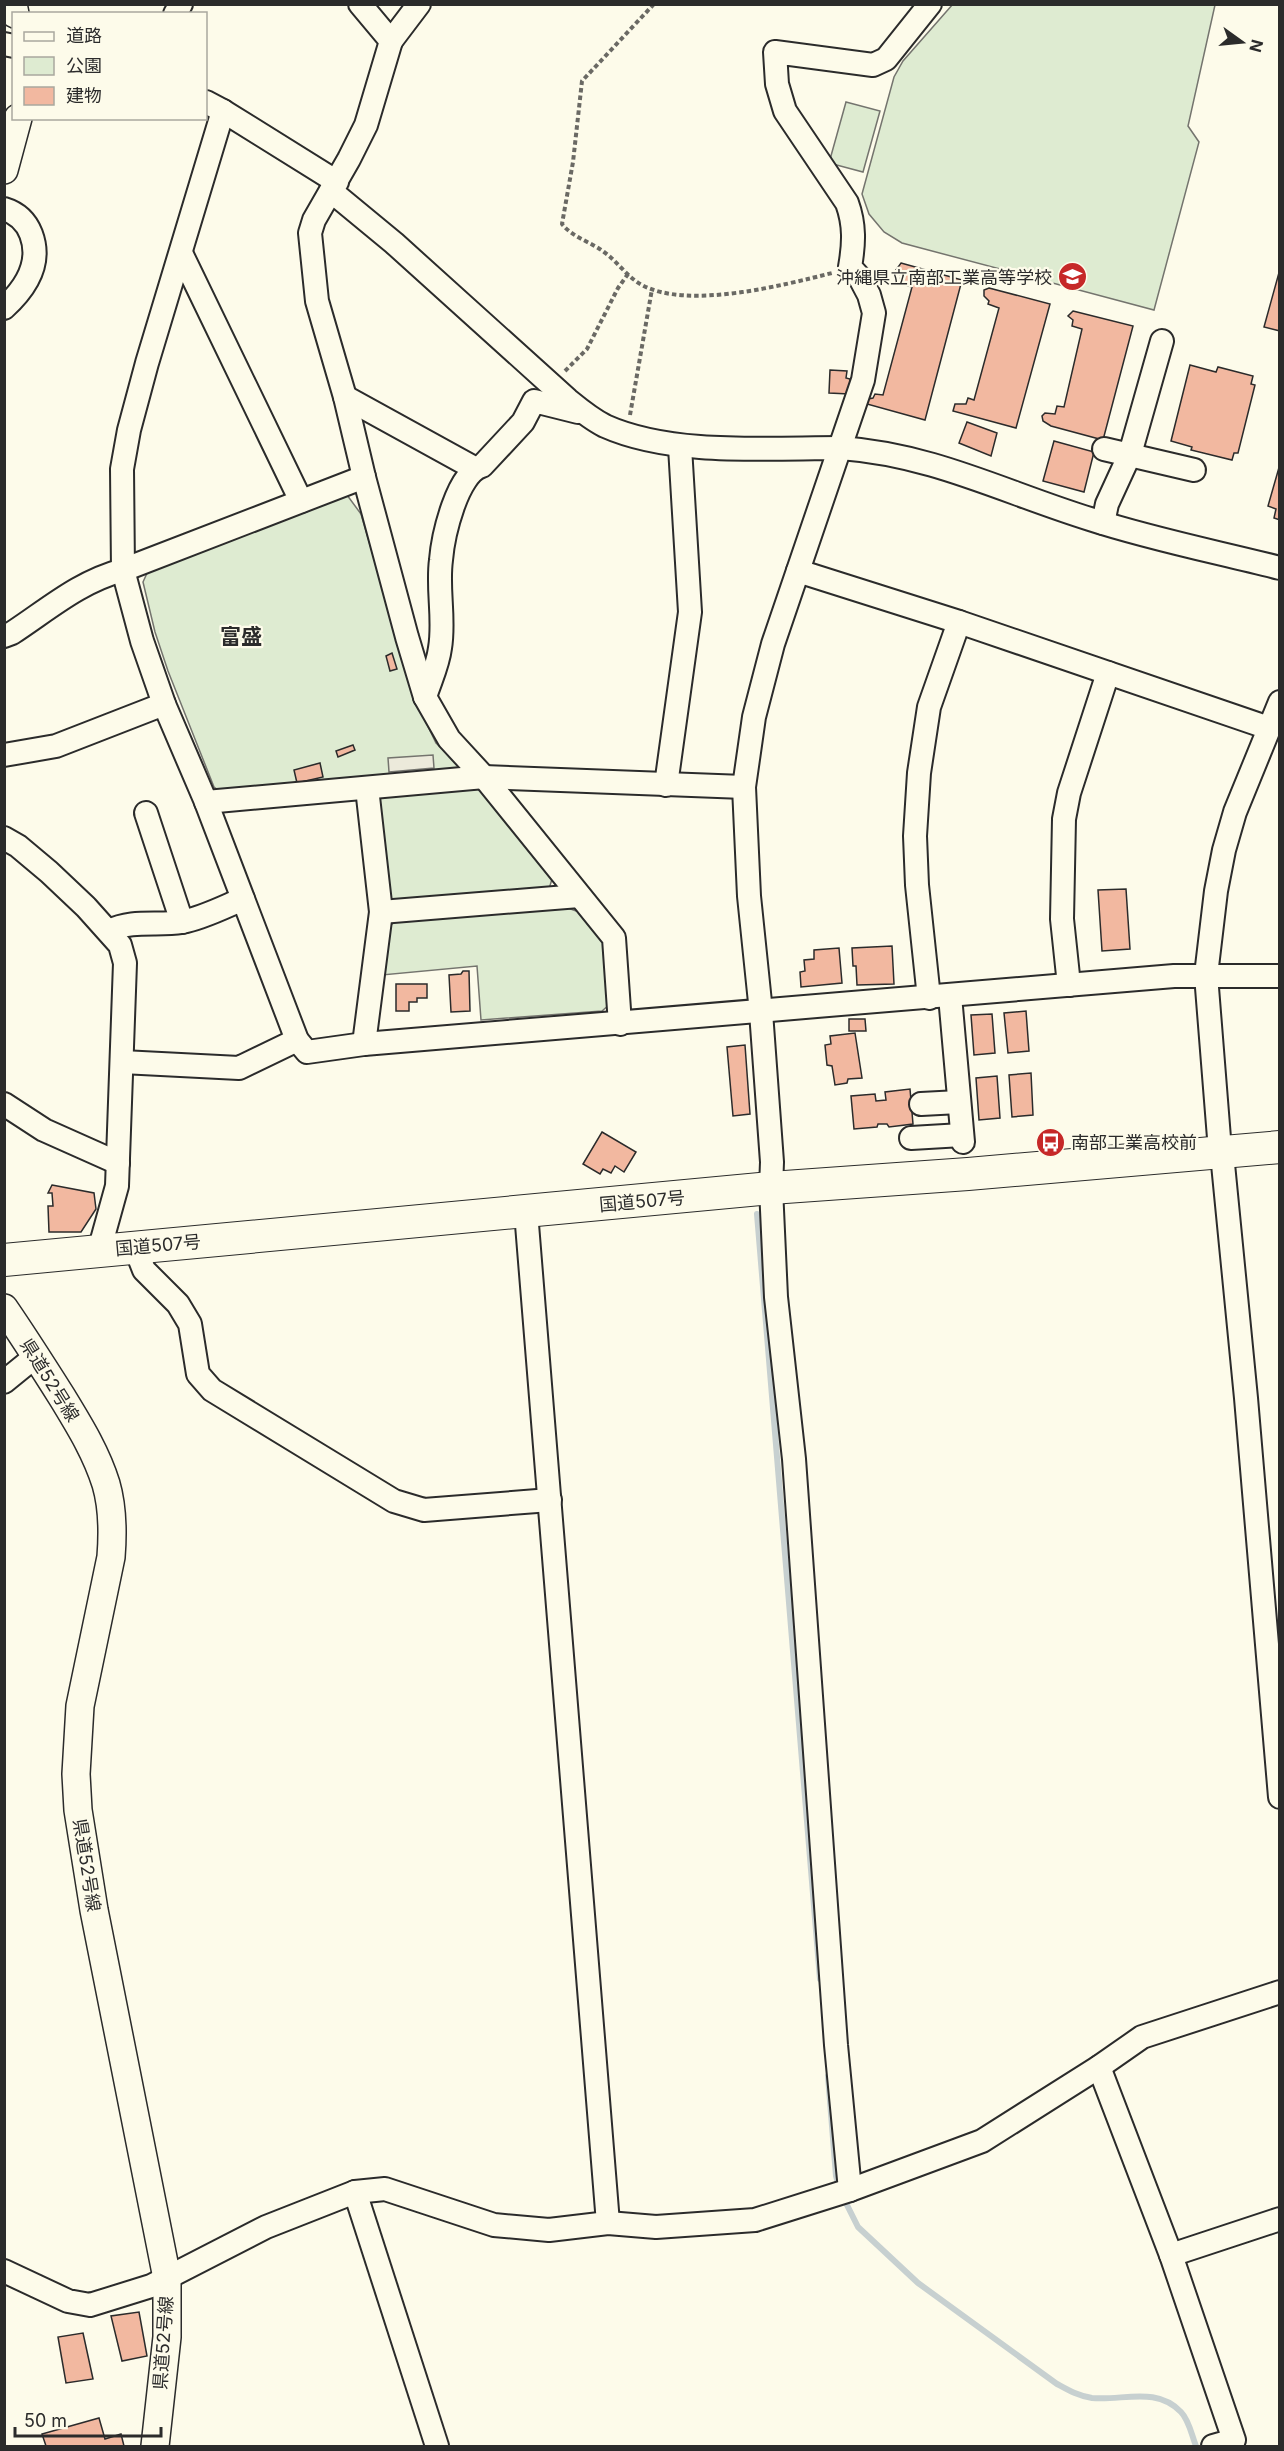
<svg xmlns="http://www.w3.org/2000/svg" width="1284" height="2451" font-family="Inter,'Noto Sans JP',sans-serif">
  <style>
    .green { fill: #deebd1; stroke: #74746e; stroke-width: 1.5 }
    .parking { fill: #eceadb; stroke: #74746e; stroke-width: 1.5 }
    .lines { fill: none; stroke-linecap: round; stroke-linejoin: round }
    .stream { stroke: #c7d0d0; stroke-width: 6 }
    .building { fill: #f2b8a0; stroke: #2b2b2b; stroke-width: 1.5 }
    .minor-casing { stroke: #2b2b2b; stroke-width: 26 }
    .major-casing { stroke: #2b2b2b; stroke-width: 30 }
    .highway-casing { stroke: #2b2b2b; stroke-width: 34 }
    .path { stroke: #6a6964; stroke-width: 4; stroke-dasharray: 4.5 3; stroke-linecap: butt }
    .minor { stroke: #fdfbea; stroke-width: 22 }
    .major { stroke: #fdfbea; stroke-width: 27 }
    .highway { stroke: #fdfbea; stroke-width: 32 }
    .labels { text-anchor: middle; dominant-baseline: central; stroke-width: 4.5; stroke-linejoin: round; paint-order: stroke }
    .poi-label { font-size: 18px; fill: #2b2b2b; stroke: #fdfbea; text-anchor: end }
    .street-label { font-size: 18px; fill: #2b2b2b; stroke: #fdfbea }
    .quarter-label { font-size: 21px; font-weight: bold; fill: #2b2b2b; stroke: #fdfbea }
  </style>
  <rect width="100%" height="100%" fill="#fdfbea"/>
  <!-- green -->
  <g class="green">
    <polygon points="953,4 1215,5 1188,126 1199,142 1154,310 902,243 884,232 869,214 862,194 894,77 903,61"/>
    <polygon points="846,102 880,111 863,172 829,163"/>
    <polygon points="347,495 361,514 415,699 436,743 466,770 222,793 214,787 168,671 155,632 143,582 148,571"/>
    <polygon points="470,786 482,789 553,876 548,892 392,904 386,900 376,801 381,794"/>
    <polygon points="562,906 582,913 603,939 610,1004 602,1011 481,1020 477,966 382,975 389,927 396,920"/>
  </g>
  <!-- parking -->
  <polygon class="parking" points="433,755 434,768 389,772 388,758"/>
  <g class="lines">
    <!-- stream -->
    <g class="stream">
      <polyline points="757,1214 820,1979"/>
      <polyline points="828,2076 836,2176 839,2187"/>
      <path d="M843 2197 858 2227 918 2283 1057 2384C1068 2390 1078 2396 1092 2398 1123 2401 1156 2386 1181 2412 1189 2420 1192 2436 1196 2446"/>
    </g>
  </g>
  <!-- building -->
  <g class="building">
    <polygon points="901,263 962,280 925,420 867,404 868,399 873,398 875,394 883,395 912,287 899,283 901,276 896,270"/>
    <polygon points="1280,269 1280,331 1264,327"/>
    <polygon points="989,288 1050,304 1016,428 953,411 955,404 966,404 968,398 974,400 999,308 988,304 989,301 984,296 984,290"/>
    <polygon points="1073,311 1133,326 1103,440 1051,426 1043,421 1042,416 1045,413 1055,414 1057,406 1064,407 1082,329 1072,326 1073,320 1068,316"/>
    <polygon points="1190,365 1216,372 1218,367 1253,376 1251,384 1255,385 1238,453 1234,453 1232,460 1191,450 1192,447 1171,441"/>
    <polygon points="830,370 847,371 846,378 850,379 849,394 829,393"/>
    <polygon points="967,422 997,433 991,456 959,443"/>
    <polygon points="1054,441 1094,452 1084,492 1043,481"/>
    <polygon points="1280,464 1280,520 1274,518 1276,509 1268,506"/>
    <polygon points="392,653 397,669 390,671 386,656"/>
    <polygon points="353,745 355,750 338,757 336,751"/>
    <polygon points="320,763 323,777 297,783 294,770"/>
    <polygon points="1126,889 1130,949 1102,951 1098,890"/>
    <polygon points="892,946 894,984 857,985 856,966 853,966 852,948"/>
    <polygon points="839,948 842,983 801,987 800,972 805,971 804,960 814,959 814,950"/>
    <polygon points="463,971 469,971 470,1011 451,1012 449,975 461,974"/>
    <polygon points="396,984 427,984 427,998 417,998 417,1002 409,1002 409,1011 396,1011"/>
    <polygon points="1026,1011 1029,1051 1008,1053 1004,1013"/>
    <polygon points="992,1014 995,1053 974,1055 971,1015"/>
    <polygon points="849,1019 865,1019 866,1031 849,1031"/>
    <polygon points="855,1033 862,1078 848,1079 847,1083 835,1085 832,1066 827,1065 825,1045 831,1044 830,1036"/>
    <polygon points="745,1045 750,1114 733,1116 727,1047"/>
    <polygon points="1031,1073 1033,1115 1012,1117 1009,1075"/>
    <polygon points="997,1076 1000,1118 979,1120 976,1078"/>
    <polygon points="910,1089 913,1124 889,1127 887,1124 878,1124 877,1127 854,1129 851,1096 875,1094 876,1101 886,1100 885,1092"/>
    <polygon points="602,1132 636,1152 624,1172 615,1166 611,1173 603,1169 600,1174 583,1164"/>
    <polygon points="52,1185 94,1193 96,1209 81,1232 49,1232 48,1206 53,1206 52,1193 48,1193"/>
    <polygon points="139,2312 147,2356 122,2361 111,2316"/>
    <polygon points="83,2333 93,2379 66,2383 58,2337"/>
    <polygon points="99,2418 105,2439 121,2434 124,2446 46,2446 42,2434"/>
  </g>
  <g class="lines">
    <defs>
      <g id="minor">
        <polyline points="360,4 391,41 366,125 349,159 314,220 310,233 317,301 345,397 364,477 407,637 425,697 449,739 484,777 614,938 620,1024"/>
        <polyline points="175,14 181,4"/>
        <polyline points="391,41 419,4"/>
        <polyline points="4,44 14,46"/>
        <polyline points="206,102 223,111 337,182"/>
        <polyline points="223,111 147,363 129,430 122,469 123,570 142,641 164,704 206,802 297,1040 307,1052 364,1044 1174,976 1280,976"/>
        <path d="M331 191 394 243 568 400C579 409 591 419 605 426 672 456 768 448 841 448 934 455 1003 492 1090 519 1151 539 1217 552 1280 568"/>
        <path d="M4 209C17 213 26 221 31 234 42 263 26 288 4 308"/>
        <polyline points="181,253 301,501"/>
        <polyline points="345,397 474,468"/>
        <polyline points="1104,449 1194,470"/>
        <polyline points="1103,523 1107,504 1130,454 1162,341"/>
        <polyline points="798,571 959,622 1269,728"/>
        <path d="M4 636 12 633C50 608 79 582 123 570L364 477"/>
        <path d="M425 697C430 681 438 665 440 648 445 619 437 589 441 560 443 536 457 473 482 466L523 422 534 401 578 412"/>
        <polyline points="1280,702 1235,812 1224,850 1216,891 1206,975 1219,1138 1223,1164 1246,1398 1280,1797"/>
        <polyline points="4,755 56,746 164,704"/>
        <polyline points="666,785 690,612 680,447"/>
        <polyline points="206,802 484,777 744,787"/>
        <polyline points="146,813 182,922"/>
        <polyline points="4,838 18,846 49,872 86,907 120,945 125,963 117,1186 99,1251"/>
        <polyline points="381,912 579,896"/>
        <path d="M109 931C133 919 157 926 182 922 203 918 224 907 243 899"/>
        <polyline points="1069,985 1062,919 1064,819 1069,793 1108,673"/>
        <polyline points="950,996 963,1142"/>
        <polyline points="929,998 917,885 915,836 919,773 929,707 959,622"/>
        <polyline points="364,1044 381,912 367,788"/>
        <polyline points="122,1062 239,1068 297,1040"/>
        <polyline points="4,1104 44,1130 118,1163"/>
        <polyline points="921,1104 959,1102"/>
        <polyline points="911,1138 962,1135"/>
        <polyline points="526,1212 608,2223"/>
        <polyline points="135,1247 144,1270 178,1304 190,1324 198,1374 212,1390 394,1501 424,1510 550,1500"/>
        <polyline points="4,1382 36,1356"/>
        <polyline points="1099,2067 1171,2255 1234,2440 1213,2446"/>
        <path d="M850 2190 836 2045 794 1459 776 1297 771 1188 772 1162 761 1012 749 896 744 787 754 717 773 644 863 380 874 313 869 295 860 278 850 267C854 244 855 225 847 203L785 111 777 84 775 52 873 65 886 59 930 4"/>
        <polyline points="355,2192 437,2446"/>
        <polyline points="1171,2255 1280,2219"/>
        <polyline points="4,2271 68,2301 90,2305 151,2286 266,2227 355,2192 385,2189 494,2225 549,2230 608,2223 656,2227 755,2220 850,2190 982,2141 1099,2067 1142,2037 1280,1992"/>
      </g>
      <g id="major">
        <polyline points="13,4 15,14"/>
        <polyline points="4,170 18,118"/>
        <path d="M4 1308C24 1337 43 1367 62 1397 79 1425 96 1452 106 1484 113 1508 113 1532 111 1557L80 1706 76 1774 78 1810 94 1910 167 2278V2337L155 2446"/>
      </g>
      <polyline id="highway" points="4,1260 771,1188 968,1174 1280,1147"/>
    </defs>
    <!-- minor casing -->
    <use href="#minor" class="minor-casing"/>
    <!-- major casing -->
    <use href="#major" class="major-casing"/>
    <!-- highway casing -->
    <use href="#highway" class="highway-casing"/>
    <!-- path -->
    <g class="path">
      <path d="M654 4 582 81 573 162 562 224C572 237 591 242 604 252 618 262 627 277 642 285 688 310 784 285 832 273"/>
      <polyline points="565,371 587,349 618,288 628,274"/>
      <polyline points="630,415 652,289"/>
    </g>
    <!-- minor -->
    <use href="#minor" class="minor"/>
    <!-- major -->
    <use href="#major" class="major"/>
    <!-- highway -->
    <use href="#highway" class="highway"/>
  </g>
  <!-- icons -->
  <defs>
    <symbol id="school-disc" viewBox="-11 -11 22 22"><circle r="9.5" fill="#c62828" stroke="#fdfbea"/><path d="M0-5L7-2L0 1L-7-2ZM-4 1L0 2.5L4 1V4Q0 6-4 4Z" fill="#fff"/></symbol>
    <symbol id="bus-disc" viewBox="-11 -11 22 22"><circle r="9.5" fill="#c62828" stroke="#fdfbea"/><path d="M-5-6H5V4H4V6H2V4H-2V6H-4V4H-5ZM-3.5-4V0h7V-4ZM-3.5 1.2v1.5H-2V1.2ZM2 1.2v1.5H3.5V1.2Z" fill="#fff"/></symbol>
  </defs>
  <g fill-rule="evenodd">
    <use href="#school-disc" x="1056" y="260" width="33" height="33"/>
    <use href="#bus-disc" x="1034" y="1126" width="33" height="33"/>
  </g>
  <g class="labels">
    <!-- poi labels -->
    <g class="poi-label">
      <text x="1052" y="277">沖縄県立南部工業高等学校</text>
      <text x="1071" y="1142" text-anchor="start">南部工業高校前</text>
    </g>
    <!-- street labels -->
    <g class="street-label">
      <text transform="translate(642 1201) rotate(-5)">国道507号</text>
      <text transform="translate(158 1245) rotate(-5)">国道507号</text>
      <text transform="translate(50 1380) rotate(58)">県道52号線</text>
      <text transform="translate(87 1865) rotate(81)">県道52号線</text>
      <text transform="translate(163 2343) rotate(-86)">県道52号線</text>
    </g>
    <!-- quarter labels -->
    <g class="quarter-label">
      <text x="241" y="636">富盛</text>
    </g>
  </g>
  <!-- border -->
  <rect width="1284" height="2451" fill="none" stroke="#2b2b2b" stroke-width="12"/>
  <!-- legend -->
  <rect x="12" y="12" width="195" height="108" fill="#fdfbea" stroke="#a9a89e" stroke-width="1.5"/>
  <rect x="24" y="32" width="30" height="9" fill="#fdfbea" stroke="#a9a89e" stroke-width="1.5"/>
  <text x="66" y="42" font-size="18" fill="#2b2b2b">道路</text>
  <rect x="24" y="57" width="30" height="18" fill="#deebd1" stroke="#a9a89e" stroke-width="1.5"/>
  <text x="66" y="72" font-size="18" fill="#2b2b2b">公園</text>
  <rect x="24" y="87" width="30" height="18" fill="#f2b8a0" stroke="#a9a89e" stroke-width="1.5"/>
  <text x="66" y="102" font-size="18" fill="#2b2b2b">建物</text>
  <!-- north arrow -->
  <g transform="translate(1242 42) rotate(105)" stroke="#fdfbea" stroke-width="4.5" paint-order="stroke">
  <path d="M0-4.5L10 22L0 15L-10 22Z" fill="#2b2b2b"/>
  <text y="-9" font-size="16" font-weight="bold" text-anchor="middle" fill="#2b2b2b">N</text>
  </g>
  <!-- scale -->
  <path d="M15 2427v9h146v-9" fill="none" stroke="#2b2b2b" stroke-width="3"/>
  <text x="24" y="2427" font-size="18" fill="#2b2b2b" stroke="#fdfbea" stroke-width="4.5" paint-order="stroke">50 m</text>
</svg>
